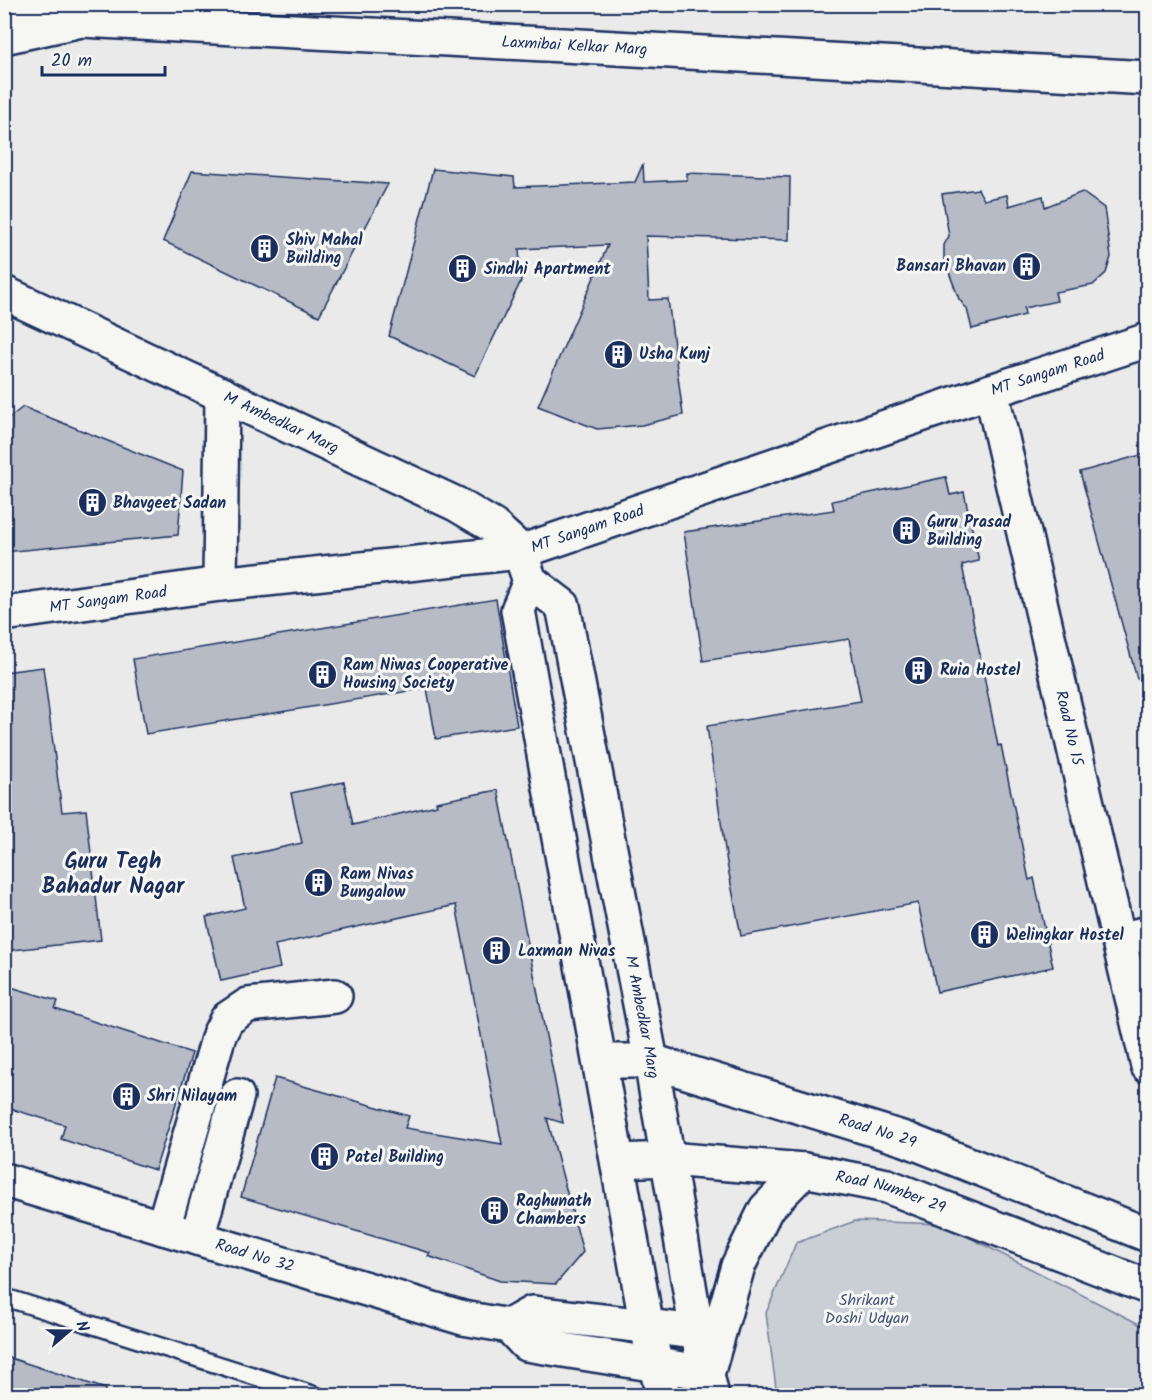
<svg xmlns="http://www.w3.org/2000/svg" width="1152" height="1400" font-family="Kalam,sans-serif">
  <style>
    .green { fill: #caced5; stroke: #727e9a; stroke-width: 1.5 }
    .building { fill: #b6bbc6; stroke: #1b2f5e; stroke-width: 1.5 }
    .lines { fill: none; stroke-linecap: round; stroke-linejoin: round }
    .lane-casing { stroke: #1b2f5e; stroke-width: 21 }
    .street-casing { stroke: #1b2f5e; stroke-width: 38 }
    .secondary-casing { stroke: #1b2f5e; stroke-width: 38 }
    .highway-casing { stroke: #1b2f5e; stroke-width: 38 }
    .lane { stroke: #f6f6f2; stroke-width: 16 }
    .street { stroke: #f6f6f2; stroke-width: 33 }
    .secondary { stroke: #f6f6f2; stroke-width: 33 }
    .highway { stroke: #f6f6f2; stroke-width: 33 }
    .labels { text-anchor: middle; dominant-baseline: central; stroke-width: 6; stroke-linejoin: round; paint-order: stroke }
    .street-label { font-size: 16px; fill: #1b2f5e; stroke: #f6f6f2 }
    .poi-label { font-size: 16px; font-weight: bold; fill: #1b2f5e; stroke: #f6f6f2; text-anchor: start }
    .park-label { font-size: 16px; fill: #47577c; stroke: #f6f6f2 }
    .district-label { font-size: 22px; font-weight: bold; fill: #1b2f5e; stroke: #f6f6f2 }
  </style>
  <rect width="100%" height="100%" fill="#e9eae9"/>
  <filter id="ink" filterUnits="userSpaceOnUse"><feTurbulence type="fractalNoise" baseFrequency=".0167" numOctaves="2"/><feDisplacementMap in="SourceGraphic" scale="12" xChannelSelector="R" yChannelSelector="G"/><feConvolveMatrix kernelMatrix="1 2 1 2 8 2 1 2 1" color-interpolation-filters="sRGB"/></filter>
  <g filter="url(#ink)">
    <!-- green -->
    <polygon class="green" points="855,1221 943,1224 1147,1328 1147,1395 777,1395 766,1313 796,1243"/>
    <!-- building -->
    <g class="building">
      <polygon points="643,164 644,182 687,180 687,173 790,177 789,240 646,236 649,300 668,299 683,415 642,425 597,429 538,406 608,245 519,249 521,281 475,376 389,336 433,169 514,177 515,187 635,182"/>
      <polygon points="192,171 388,184 319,316 163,241"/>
      <polygon points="978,189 984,200 1007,195 1009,206 1043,196 1045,207 1082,192 1104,208 1111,257 1106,273 1093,285 1055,292 1057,301 1024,308 1025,315 972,329 967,309 959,299 944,259 944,245 949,236 942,194"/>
      <polygon points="23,407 183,471 178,535 4,552 4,422"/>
      <polygon points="1148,453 1148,677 1137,679 1080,472"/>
      <polygon points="946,477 950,495 964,492 979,561 962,565 998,746 1001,745 1029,880 1034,878 1053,967 937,992 918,903 741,936 727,863 707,726 861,701 849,639 703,661 684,532 834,510 832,501"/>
      <polygon points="496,599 517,726 436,739 427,688 146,734 133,659"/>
      <polygon points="43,667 62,812 86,810 101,940 4,951 4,672"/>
      <polygon points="344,782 353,825 437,805 436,802 498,790 563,1123 547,1118 583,1252 556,1284 500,1281 428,1256 430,1253 241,1197 275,1078 409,1116 405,1128 502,1144 456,905 275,945 280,968 221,981 206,917 245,908 234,858 302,843 291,793"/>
      <polygon points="4,985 58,1001 55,1009 192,1053 155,1170 61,1139 65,1125 4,1107"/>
      <polygon points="4,1356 106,1389 105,1395 4,1395"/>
    </g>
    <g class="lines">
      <defs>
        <polyline id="lane" points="4,1297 317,1396"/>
        <g id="street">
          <path id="s1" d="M991 391 1148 1066"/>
          <polyline points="220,584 222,394"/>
          <path id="s2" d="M4 614 220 584 520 552 991 391 1148 340"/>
          <polyline points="1119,940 1148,933"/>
          <path id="s3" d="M4 1180 463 1318 509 1326"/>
          <polyline points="163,1228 219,1035 227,1019 248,1005 335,996"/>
          <polyline points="197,1238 237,1096"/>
          <polyline points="697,1332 532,1313 509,1326 526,1344 707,1373"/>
        </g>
        <g id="secondary">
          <path id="s4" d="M4 293 456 504 493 526 511 542 520 552 530 581 563 606 651 1061 697 1332 712 1396"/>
          <polyline points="530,581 518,610 647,1327 663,1396"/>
          <path id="s5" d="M600 1061H651L905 1139 1148 1235"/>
          <path id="s6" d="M618 1161 668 1159 804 1170 887 1186 1148 1287"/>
          <polyline points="708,1371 738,1266 766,1209 804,1170"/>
        </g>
        <g id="highway">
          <polyline points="4,5 69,18"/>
          <path id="s7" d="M4 37 82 20 563 45 1148 78"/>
        </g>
      </defs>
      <!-- lane casing -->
      <use href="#lane" class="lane-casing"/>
      <!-- street casing -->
      <use href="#street" class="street-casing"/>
      <!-- secondary casing -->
      <use href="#secondary" class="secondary-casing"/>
      <!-- highway casing -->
      <use href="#highway" class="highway-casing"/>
      <!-- lane -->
      <use href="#lane" class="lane"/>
      <!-- street -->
      <use href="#street" class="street"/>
      <!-- secondary -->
      <use href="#secondary" class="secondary"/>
      <!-- highway -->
      <use href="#highway" class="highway"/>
    </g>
  </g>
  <!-- icons -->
  <defs>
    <symbol id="building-disc" viewBox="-11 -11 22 22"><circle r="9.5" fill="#1b2f5e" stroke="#f6f6f2"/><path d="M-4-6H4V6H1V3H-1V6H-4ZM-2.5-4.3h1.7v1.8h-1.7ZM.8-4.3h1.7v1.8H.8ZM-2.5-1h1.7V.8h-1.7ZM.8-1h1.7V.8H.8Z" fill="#fff"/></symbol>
  </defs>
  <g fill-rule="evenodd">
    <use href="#building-disc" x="248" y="232" width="33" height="33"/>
    <use href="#building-disc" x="1010" y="250" width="33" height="33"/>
    <use href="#building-disc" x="446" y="252" width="33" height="33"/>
    <use href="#building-disc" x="602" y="338" width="33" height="33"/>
    <use href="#building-disc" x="76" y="486" width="33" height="33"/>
    <use href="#building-disc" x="890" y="514" width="33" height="33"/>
    <use href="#building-disc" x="902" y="654" width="33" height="33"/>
    <use href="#building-disc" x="306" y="658" width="33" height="33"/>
    <use href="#building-disc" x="302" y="866" width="33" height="33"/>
    <use href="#building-disc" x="968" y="918" width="33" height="33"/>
    <use href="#building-disc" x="480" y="934" width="33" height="33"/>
    <use href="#building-disc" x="110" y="1080" width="33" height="33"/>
    <use href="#building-disc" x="308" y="1140" width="33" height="33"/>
    <use href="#building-disc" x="478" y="1194" width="33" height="33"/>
  </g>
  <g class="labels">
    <!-- street labels -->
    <g class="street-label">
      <text stroke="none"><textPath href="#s7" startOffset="573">Laxmibai Kelkar Marg</textPath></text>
      <text stroke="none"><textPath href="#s2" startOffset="1077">MT Sangam Road</textPath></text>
      <text stroke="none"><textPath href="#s4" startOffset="306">M Ambedkar Marg</textPath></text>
      <text stroke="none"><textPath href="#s2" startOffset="591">MT Sangam Road</textPath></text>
      <text stroke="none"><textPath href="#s2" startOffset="105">MT Sangam Road</textPath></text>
      <text stroke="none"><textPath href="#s1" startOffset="346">Road No 15</textPath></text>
      <text stroke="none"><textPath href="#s4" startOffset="1070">M Ambedkar Marg</textPath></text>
      <text stroke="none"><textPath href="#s5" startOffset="288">Road No 29</textPath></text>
      <text stroke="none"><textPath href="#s6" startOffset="276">Road Number 29</textPath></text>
      <text stroke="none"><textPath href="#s3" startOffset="262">Road No 32</textPath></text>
    </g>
    <!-- poi labels -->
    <g class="poi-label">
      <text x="286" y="240">Shiv Mahal<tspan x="286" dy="18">Building</tspan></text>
      <text x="1006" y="266" text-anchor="end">Bansari Bhavan</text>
      <text x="484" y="269">Sindhi Apartment</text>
      <text x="639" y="354">Usha Kunj</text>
      <text x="113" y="503">Bhavgeet Sadan</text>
      <text x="927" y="522">Guru Prasad<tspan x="927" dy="18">Building</tspan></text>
      <text x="343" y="665">Ram Niwas Cooperative<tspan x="343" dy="18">Housing Society</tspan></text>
      <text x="940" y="670">Ruia Hostel</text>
      <text x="340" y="874">Ram Nivas<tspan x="340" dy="18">Bungalow</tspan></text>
      <text x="1006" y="935">Welingkar Hostel</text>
      <text x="518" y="951">Laxman Nivas</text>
      <text x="147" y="1096">Shri Nilayam</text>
      <text x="346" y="1157">Patel Building</text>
      <text x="516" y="1201">Raghunath<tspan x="516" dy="18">Chambers</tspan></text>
    </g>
    <!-- park labels -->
    <g class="park-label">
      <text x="867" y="1300">Shrikant<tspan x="867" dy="18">Doshi Udyan</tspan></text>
    </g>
    <!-- district labels -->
    <g class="district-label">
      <text x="113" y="862">Guru Tegh<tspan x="113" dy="25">Bahadur Nagar</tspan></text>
    </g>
  </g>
  <!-- margin -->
  <rect width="1152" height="1400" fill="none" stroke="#f6f6f2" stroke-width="24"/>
  <rect x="12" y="12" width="1128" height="1376" fill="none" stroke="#1b2f5e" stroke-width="2" filter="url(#ink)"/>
  <!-- north arrow -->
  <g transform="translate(69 1331) rotate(70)" stroke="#f6f6f2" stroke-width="4.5" paint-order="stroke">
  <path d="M0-4.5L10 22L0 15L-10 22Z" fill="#1b2f5e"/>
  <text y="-9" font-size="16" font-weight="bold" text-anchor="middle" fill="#1b2f5e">N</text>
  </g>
  <!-- scale -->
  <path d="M42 66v9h123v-9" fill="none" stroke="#1b2f5e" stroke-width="3"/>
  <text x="51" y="66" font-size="18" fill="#1b2f5e" stroke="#f6f6f2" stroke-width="4.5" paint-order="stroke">20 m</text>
</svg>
